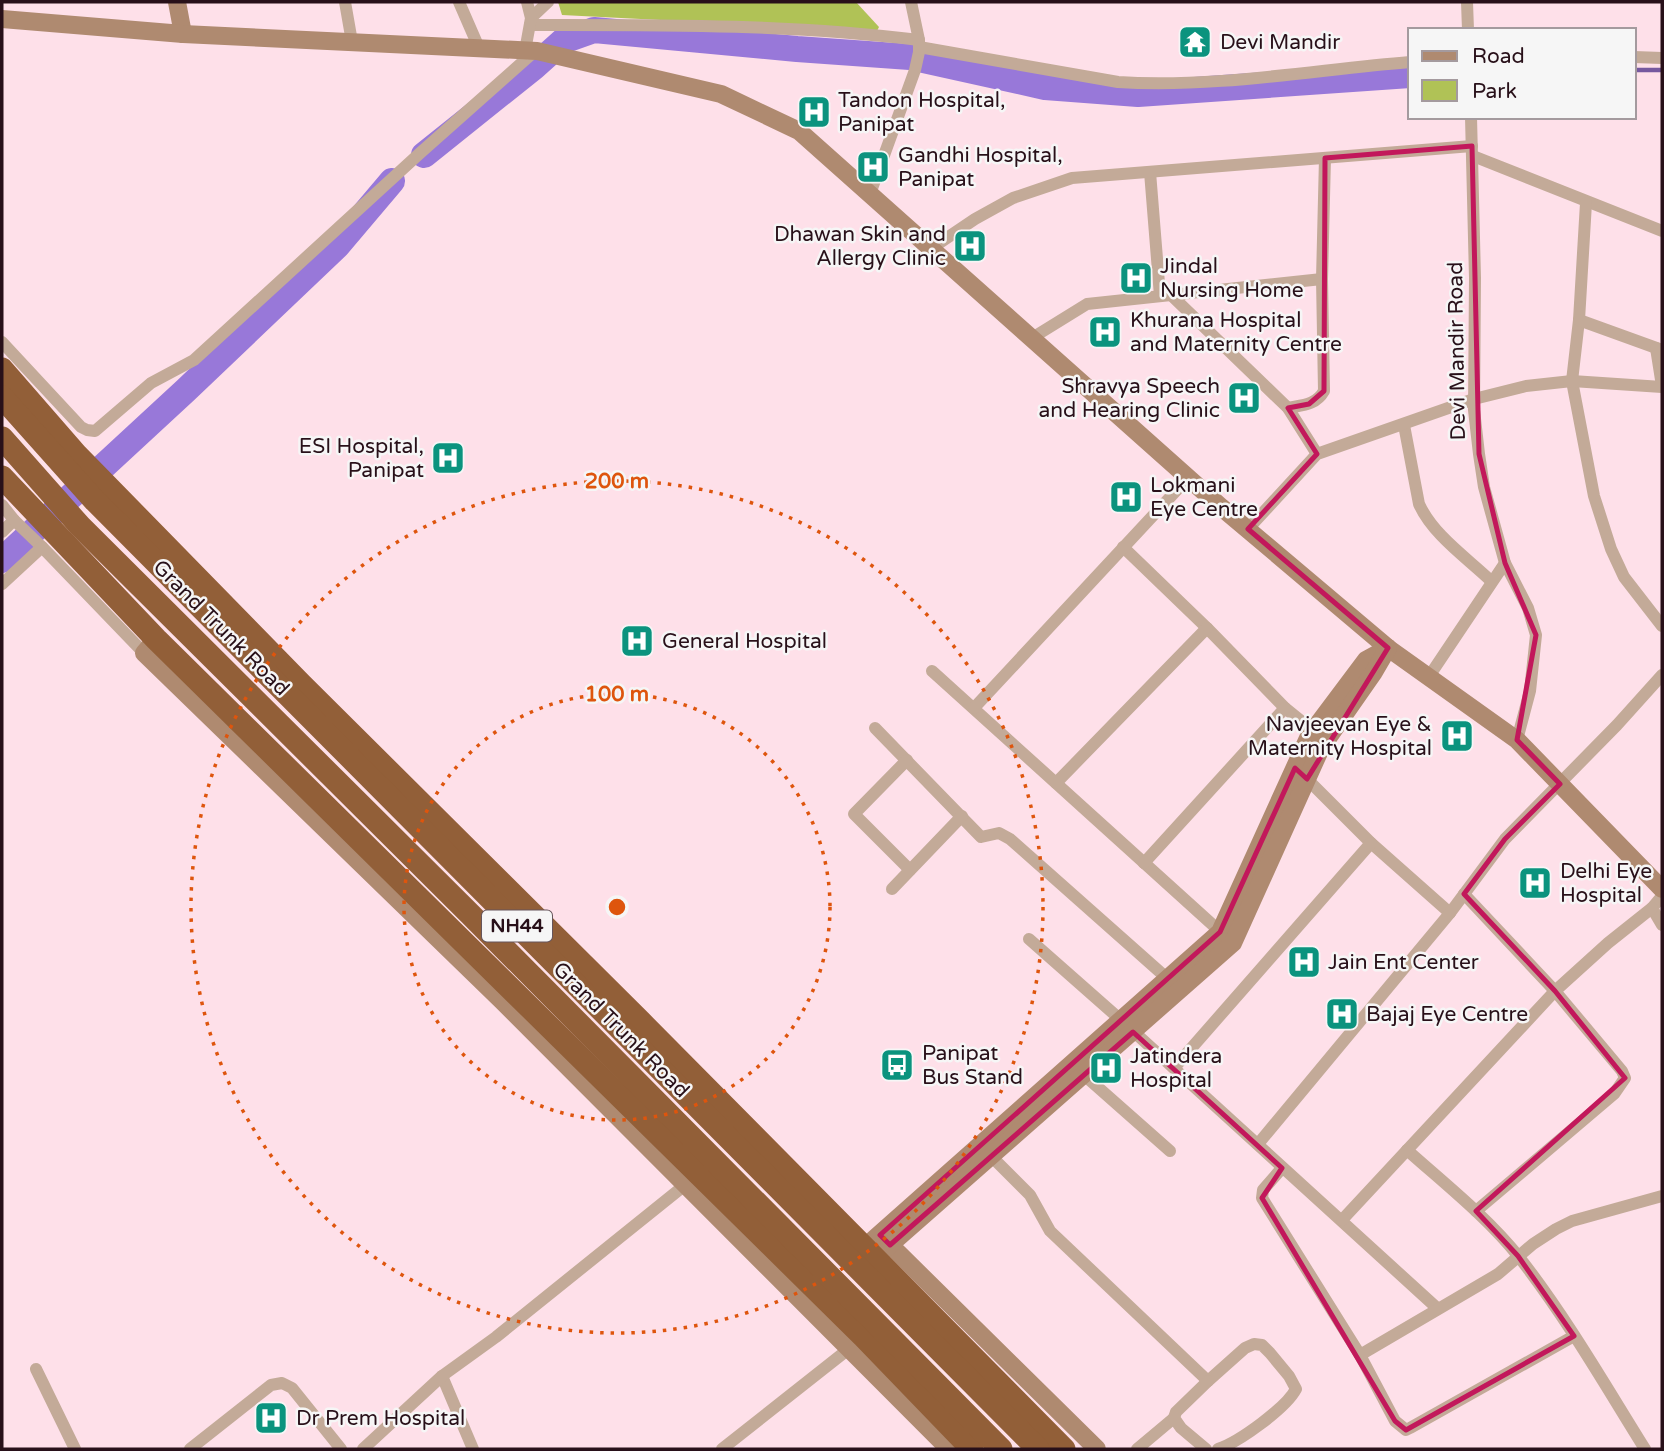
<svg xmlns="http://www.w3.org/2000/svg" width="1664" height="1451" font-family="'Varela Round',sans-serif">
  <style>
    .green { fill: #b0c256 }
    .lines { fill: none; stroke-linecap: round; stroke-linejoin: round }
    .stream { stroke: #76599f; stroke-width: 4.5 }
    .river { stroke: #9878d9; stroke-width: 26 }
    .street { stroke: #c3aa98; stroke-width: 12 }
    .secondary { stroke: #af8a70; stroke-width: 18 }
    .highway { stroke: #925f38; stroke-width: 23 }
    .highway-bridge { stroke: #925f38; stroke-width: 23 }
    .marked { fill: none; stroke: #c2185b; stroke-width: 5; stroke-linejoin: round }
    .ring { fill: none; stroke: #de550d; stroke-width: 3.5; stroke-dasharray: 3.5 7 }
    .labels { text-anchor: middle; dominant-baseline: central; stroke-width: 5; stroke-linejoin: round; paint-order: stroke }
    .shield { fill: #f6f6f6; stroke: #66555b; stroke-width: 2 }
    .shield-label { font-size: 19px; font-weight: bold; fill: #281019 }
    .poi-label { font-size: 21px; fill: #281019; stroke: #f6f6f6; text-anchor: start }
    .street-label { font-size: 21px; fill: #281019; stroke: #f6f6f6 }
    .centre { fill: #de550d; stroke: #f6f6f6; stroke-width: 3.5 }
    .ring-label { font-size: 21px; text-anchor: middle; font-weight: bold; fill: #de550d; stroke: #f6f6f6; stroke-width: 5; stroke-linejoin: round; paint-order: stroke }
  </style>
  <rect width="100%" height="100%" fill="#fee0e9"/>
  <!-- green -->
  <polygon class="green" points="558,2 856,2 879,27 877,31 562,15"/>
  <g class="lines">
    <!-- stream -->
    <polyline class="stream" points="1634,70 1662,70"/>
    <!-- river -->
    <g class="river">
      <polyline points="424,155 534,67 563,41 594,30 797,49 910,57 1045,87 1138,94 1410,75"/>
      <polyline points="2,560 186,390 337,246 392,181"/>
    </g>
    <!-- street -->
    <g class="street">
      <polyline points="345,2 352,42"/>
      <polyline points="459,2 479,48"/>
      <polyline points="1467,2 1468,30"/>
      <polyline points="531,18 548,2"/>
      <path d="M530 25C660 25 789 24 919 40"/>
      <path d="M919 47 1118 82C1216 88 1313 70 1410 62"/>
      <polyline points="525,51 531,18 527,2"/>
      <polyline points="1634,57 1662,58"/>
      <polyline points="1471,117 1475,278 1474,410 1479,454 1484,487 1505,563 1528,608 1536,635 1530,691 1517,740"/>
      <polyline points="1473,156 1662,231"/>
      <polyline points="1150,172 1160,296"/>
      <polyline points="870,194 915,70 919,52 919,40 911,2"/>
      <polyline points="1586,203 1579,320 1572,381 1594,496 1611,549 1624,577 1662,626"/>
      <polyline points="932,248 975,219 1013,198 1072,178 1472,146"/>
      <polyline points="1171,295 1288,408 1317,454"/>
      <polyline points="1579,320 1662,350"/>
      <polyline points="1032,338 1087,304 1322,279"/>
      <polyline points="2,342 81,427 87,430 95,431 151,383 194,360 419,154 535,51"/>
      <polyline points="1656,348 1662,386"/>
      <path d="M1288 408C1303 405 1316 405 1324 391L1322 279 1325 158"/>
      <path d="M1404 425 1419 504C1433 535 1467 558 1491 581"/>
      <polyline points="2,505 14,520 2,532"/>
      <polyline points="14,520 42,547"/>
      <polyline points="1248,529 1317,454 1474,399 1526,386 1572,381 1662,387"/>
      <polyline points="1123,547 1207,628 1285,708 1317,734"/>
      <polyline points="2,584 42,547 144,653"/>
      <polyline points="932,671 1225,936"/>
      <polyline points="1428,678 1505,563"/>
      <polyline points="974,708 1188,478"/>
      <polyline points="875,728 981,837 999,833 1010,839 1169,980"/>
      <polyline points="907,760 854,814 910,870"/>
      <polyline points="1303,775 1371,843 1450,913"/>
      <polyline points="1056,783 1207,628"/>
      <polyline points="1144,863 1285,708"/>
      <polyline points="892,889 962,816"/>
      <polyline points="1464,894 1555,991 1622,1071 1625,1078 1614,1094 1476,1211"/>
      <polyline points="1662,896 1652,908 1662,925"/>
      <polyline points="1029,939 1122,1021 1437,1308"/>
      <polyline points="1174,1068 1371,843"/>
      <polyline points="1084,1075 1170,1151"/>
      <polyline points="1258,1144 1450,913 1505,839 1617,725 1662,675"/>
      <path d="M1407 1150C1445 1184 1487 1217 1519 1257 1566 1317 1605 1385 1645 1449"/>
      <path d="M987 1152 1030 1195 1050 1231 1208 1381 1245 1348 1254 1344 1262 1345 1270 1353 1289 1376 1296 1389C1286 1408 1239 1442 1218 1449"/>
      <polyline points="1282,1168 1263,1190 1262,1198 1360,1355 1395,1421 1406,1430 1410,1428 1574,1336"/>
      <polyline points="1342,1220 1555,991 1608,943 1652,908"/>
      <polyline points="1360,1355 1498,1274 1533,1244 1556,1229 1572,1221 1662,1196"/>
      <polyline points="36,1369 75,1449"/>
      <polyline points="442,1376 473,1449"/>
      <polyline points="190,1449 271,1385 282,1383 292,1388 341,1449"/>
      <polyline points="363,1449 442,1376 496,1337 690,1181"/>
      <polyline points="722,1449 855,1344"/>
      <polyline points="1137,1449 1174,1418"/>
      <polyline points="1206,1449 1181,1428 1174,1418 1176,1412 1208,1381"/>
    </g>
    <!-- secondary -->
    <g class="secondary">
      <polyline points="177,2 183,34"/>
      <polyline points="2,19 183,34 537,51 721,94 799,131 1221,507 1388,648 1517,740 1662,889"/>
      <polyline points="156,639 144,653 501,1000 949,1449"/>
      <polyline points="882,1237 1097,1449"/>
      <polyline points="865,1247 1220,932 1309,736 1366,660 1388,648"/>
      <polyline points="875,1258 1233,943 1321,748 1374,672 1388,648"/>
    </g>
    <!-- highway -->
    <g class="highway">
      <polyline points="2,369 76,454 301,684 640,1021 1064,1449"/>
      <polyline points="2,477 156,639 863,1336 972,1449"/>
    </g>
    <!-- highway-bridge -->
    <g class="highway-bridge">
      <polyline points="2,397 95,501 1038,1449"/>
      <polyline points="2,438 80,526 470,914 1001,1449"/>
    </g>
  </g>
  <!-- marked area -->
  <path class="marked" d="M1472 146 1479 454 1505 563 1536 635 1517 740 1560 784 1505 839 1464 894 1555 991 1625 1078 1476 1211 1518 1256 1574 1336 1406 1430 1395 1421 1262 1198 1282 1168 1133 1032 890 1245 880 1235 1220 932 1295 768 1307 779 1388 648 1248 529 1317 454 1288 408 1309 404 1324 391 1325 158Z"/>
  <!-- distance rings -->
  <g class="ring">
    <circle cx="617" cy="907" r="213"/>
    <circle cx="617" cy="907" r="426"/>
  </g>
  <!-- icons -->
  <defs>
    <symbol id="temple-square" viewBox="-11 -11 22 22"><rect x="-9" y="-9" width="18" height="18" rx="4" fill="#0b937e" stroke="#f6f6f6"/><path d="M0-6L5-2H3V0L6.5 2.5H4V6H1.5V3h-3V6H-4V2.5H-6.5L-3 0V-2H-5Z" fill="#fff"/></symbol>
    <symbol id="hospital-square" viewBox="-11 -11 22 22"><rect x="-9" y="-9" width="18" height="18" rx="4" fill="#0b937e" stroke="#f6f6f6"/><path d="M-5-5h3v3.5h4V-5h3V5h-3V1.5h-4V5h-3Z" fill="#fff"/></symbol>
    <symbol id="bus-square" viewBox="-11 -11 22 22"><rect x="-9" y="-9" width="18" height="18" rx="4" fill="#0b937e" stroke="#f6f6f6"/><path d="M-5-6H5V4H4V6H2V4H-2V6H-4V4H-5ZM-3.5-4V0h7V-4ZM-3.5 1.2v1.5H-2V1.2ZM2 1.2v1.5H3.5V1.2Z" fill="#fff"/></symbol>
  </defs>
  <g fill-rule="evenodd">
    <use href="#temple-square" x="1176" y="23" width="38" height="38"/>
    <use href="#hospital-square" x="795" y="93" width="38" height="38"/>
    <use href="#hospital-square" x="854" y="148" width="38" height="38"/>
    <use href="#hospital-square" x="951" y="227" width="38" height="38"/>
    <use href="#hospital-square" x="1117" y="259" width="38" height="38"/>
    <use href="#hospital-square" x="1086" y="313" width="38" height="38"/>
    <use href="#hospital-square" x="1225" y="379" width="38" height="38"/>
    <use href="#hospital-square" x="429" y="439" width="38" height="38"/>
    <use href="#hospital-square" x="1107" y="478" width="38" height="38"/>
    <use href="#hospital-square" x="618" y="622" width="38" height="38"/>
    <use href="#hospital-square" x="1438" y="717" width="38" height="38"/>
    <use href="#hospital-square" x="1516" y="864" width="38" height="38"/>
    <use href="#hospital-square" x="1285" y="943" width="38" height="38"/>
    <use href="#hospital-square" x="1323" y="995" width="38" height="38"/>
    <use href="#bus-square" x="878" y="1046" width="38" height="38"/>
    <use href="#hospital-square" x="1087" y="1049" width="38" height="38"/>
    <use href="#hospital-square" x="252" y="1399" width="38" height="38"/>
  </g>
  <g class="labels">
    <!-- shield labels -->
    <rect class="shield" x="482" y="910.5" width="70" height="31" rx="5"/>
    <g class="shield-label">
      <text x="517" y="926">NH44</text>
    </g>
    <!-- poi labels -->
    <g class="poi-label">
      <text x="1220" y="42">Devi Mandir</text>
      <text x="838" y="100">Tandon Hospital,<tspan x="838" dy="24">Panipat</tspan></text>
      <text x="898" y="155">Gandhi Hospital,<tspan x="898" dy="24">Panipat</tspan></text>
      <text x="946" y="234" text-anchor="end">Dhawan Skin and<tspan x="946" dy="24">Allergy Clinic</tspan></text>
      <text x="1160" y="266">Jindal<tspan x="1160" dy="24">Nursing Home</tspan></text>
      <text x="1130" y="320">Khurana Hospital<tspan x="1130" dy="24">and Maternity Centre</tspan></text>
      <text x="1220" y="386" text-anchor="end">Shravya Speech<tspan x="1220" dy="24">and Hearing Clinic</tspan></text>
      <text x="424" y="446" text-anchor="end">ESI Hospital,<tspan x="424" dy="24">Panipat</tspan></text>
      <text x="1150" y="485">Lokmani<tspan x="1150" dy="24">Eye Centre</tspan></text>
      <text x="662" y="641">General Hospital</text>
      <text x="1432" y="724" text-anchor="end">Navjeevan Eye &amp;<tspan x="1432" dy="24">Maternity Hospital</tspan></text>
      <text x="1560" y="871">Delhi Eye<tspan x="1560" dy="24">Hospital</tspan></text>
      <text x="1328" y="962">Jain Ent Center</text>
      <text x="1366" y="1014">Bajaj Eye Centre</text>
      <text x="922" y="1053">Panipat<tspan x="922" dy="24">Bus Stand</tspan></text>
      <text x="1130" y="1056">Jatindera<tspan x="1130" dy="24">Hospital</tspan></text>
      <text x="296" y="1418">Dr Prem Hospital</text>
    </g>
    <!-- street labels -->
    <g class="street-label">
      <text transform="translate(1457 351) rotate(-91)">Devi Mandir Road</text>
      <text transform="translate(221 628) rotate(45)">Grand Trunk Road</text>
      <text transform="translate(621 1030) rotate(45)">Grand Trunk Road</text>
    </g>
  </g>
  <circle cx="617" cy="907" r="10" class="centre"/>
  <g class="ring-label">
    <text x="617" y="488">200 m</text>
    <text x="617" y="701">100 m</text>
  </g>
  <!-- border -->
  <rect width="1664" height="1451" fill="none" stroke="#281019" stroke-width="7"/>
  <!-- legend -->
  <rect x="1408" y="28" width="228" height="91" fill="#f6f6f6" stroke="#a49a9e" stroke-width="2"/>
  <rect x="1422" y="51" width="35" height="10" fill="#af8a70" stroke="#a49a9e" stroke-width="2"/>
  <text x="1472" y="63" font-size="21" fill="#281019">Road</text>
  <rect x="1422" y="80" width="35" height="21" fill="#b0c256" stroke="#a49a9e" stroke-width="2"/>
  <text x="1472" y="98" font-size="21" fill="#281019">Park</text>
</svg>
